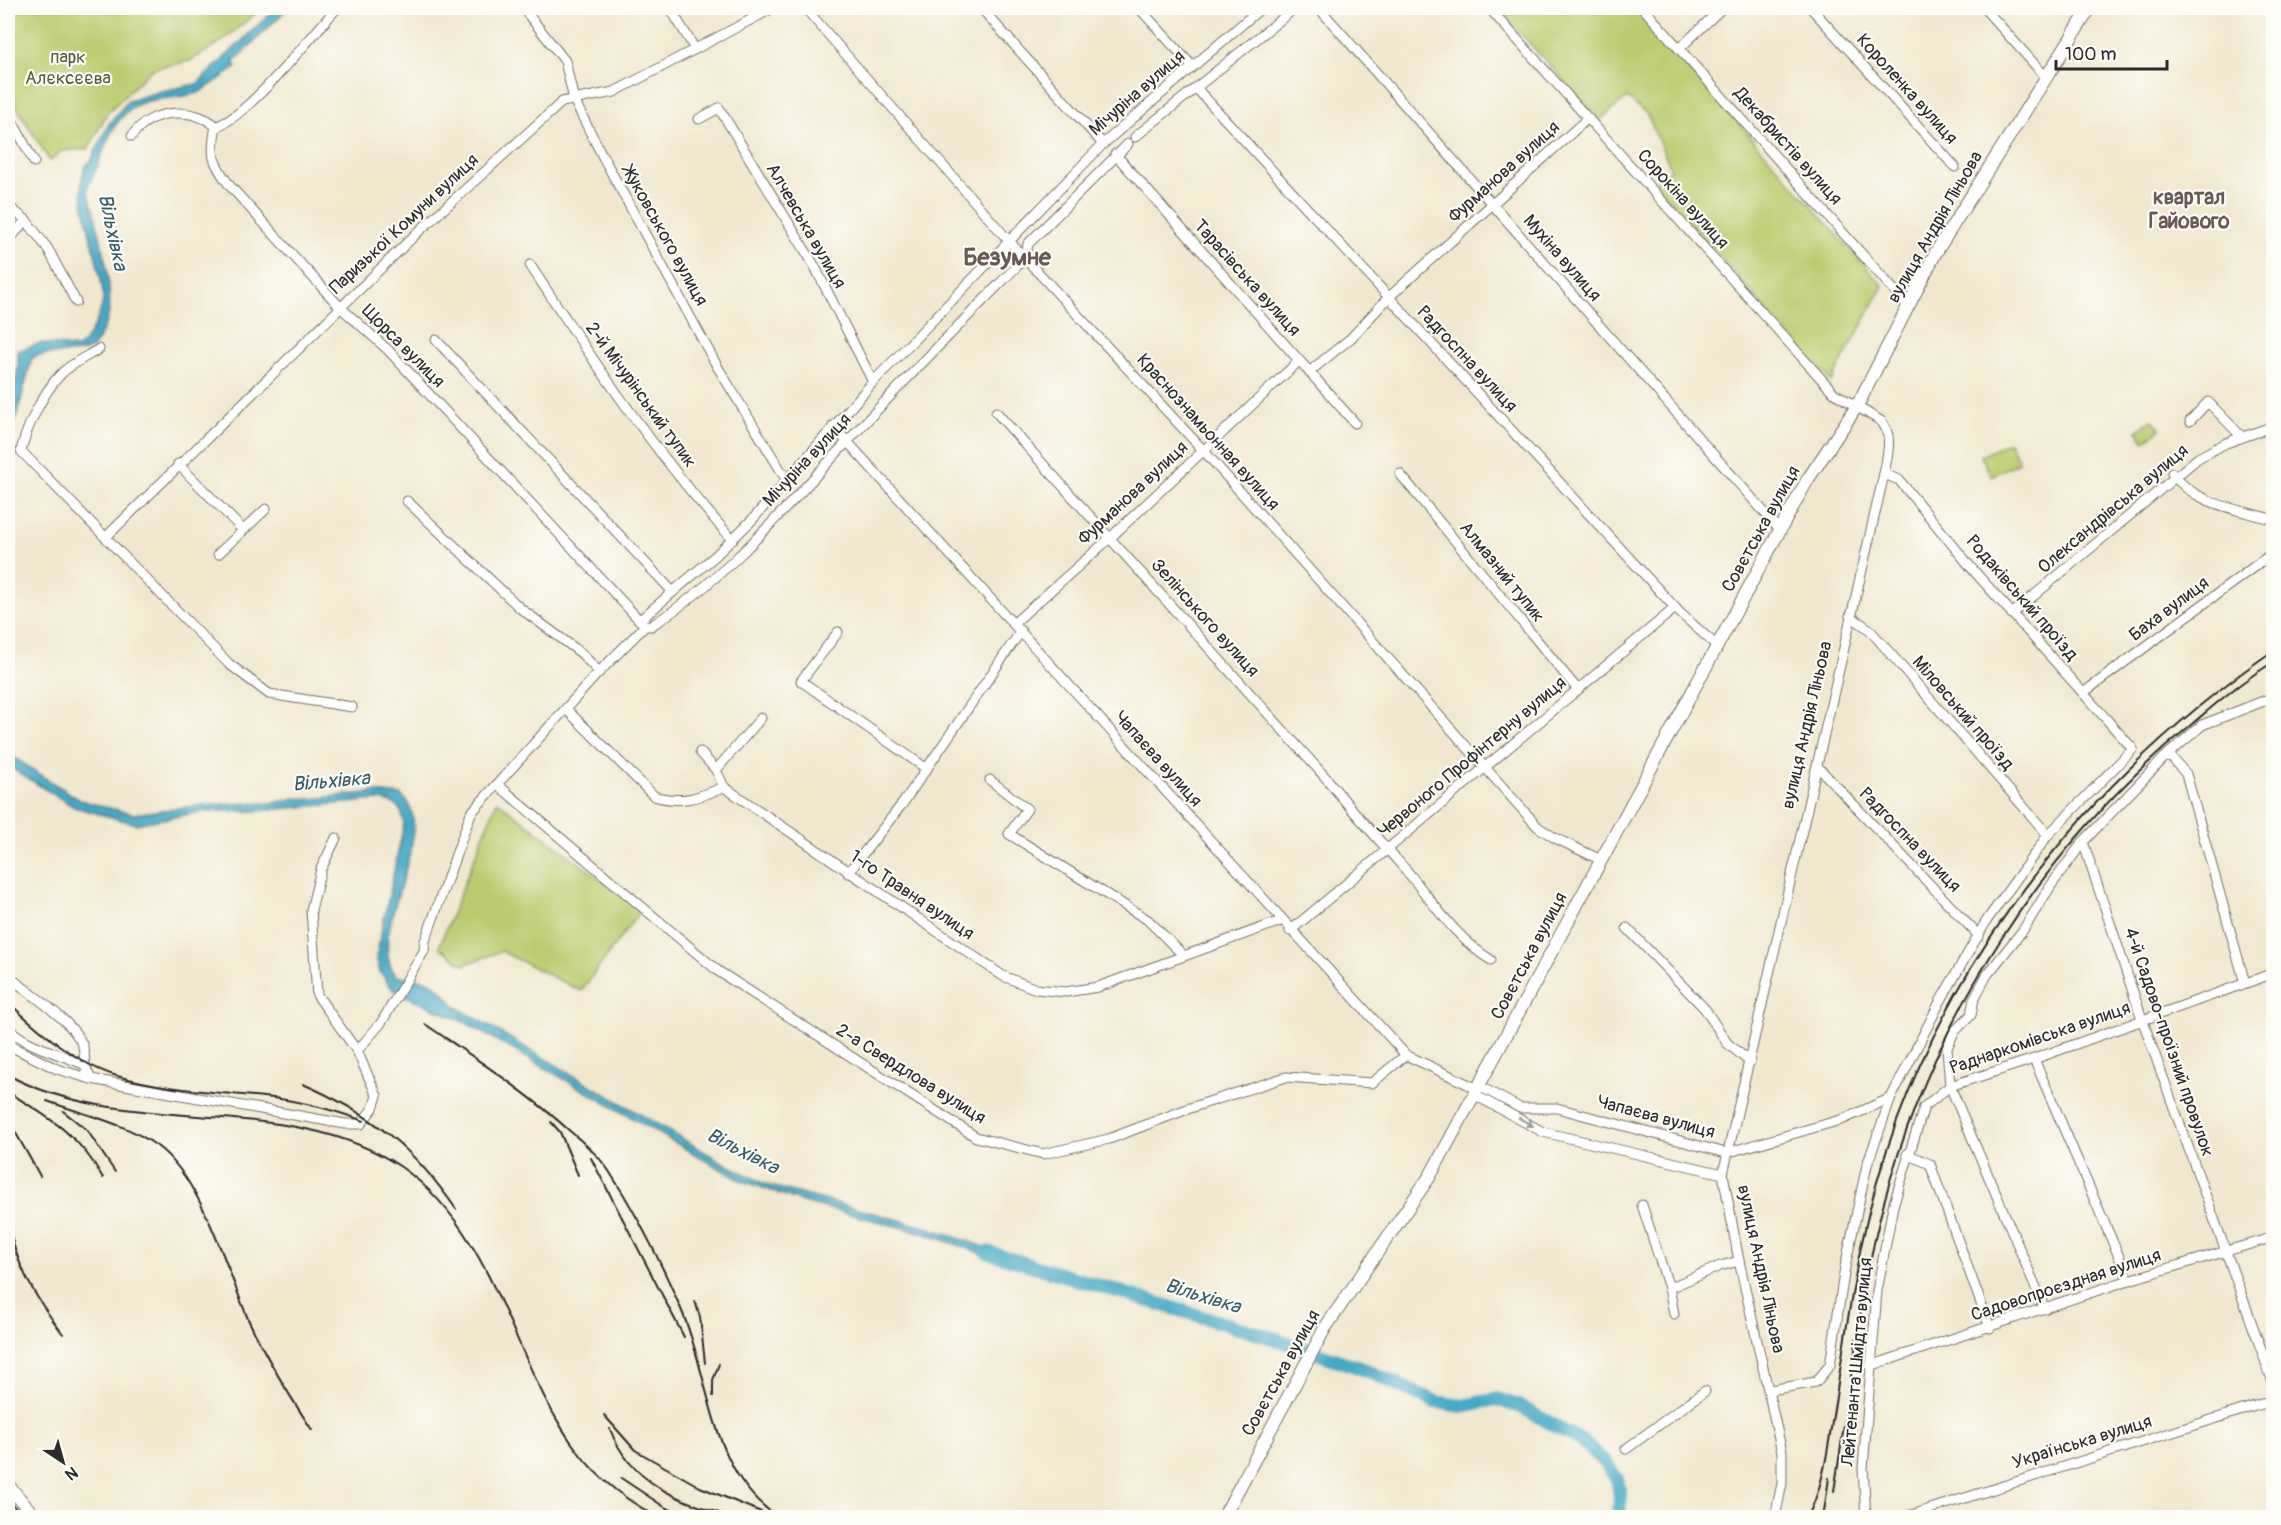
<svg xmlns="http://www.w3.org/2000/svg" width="2281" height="1525" font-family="Pangolin,sans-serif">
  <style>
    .green { fill: #bbcc6f; stroke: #737c4d; stroke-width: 1.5 }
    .water { fill: #45a8c5; stroke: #386a78; stroke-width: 1.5 }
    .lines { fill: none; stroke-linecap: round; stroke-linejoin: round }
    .river { stroke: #45a8c5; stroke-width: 14 }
    .minor-casing { stroke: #706d64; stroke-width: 11 }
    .major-casing { stroke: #706d64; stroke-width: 14 }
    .minor { stroke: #fff; stroke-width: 9 }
    .major { stroke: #fff; stroke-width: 12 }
    .tram { stroke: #2b2b2b; stroke-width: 1.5 }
    .rail { stroke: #2b2b2b; stroke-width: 2 }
    .oneway { fill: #a0a0a0 }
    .labels { text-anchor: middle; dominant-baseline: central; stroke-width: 4.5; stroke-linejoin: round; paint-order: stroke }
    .park-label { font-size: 18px; fill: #565b3f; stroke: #fdfcf7 }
    .street-label { font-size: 18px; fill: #2b2b2b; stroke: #fdfcf7 }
    .water-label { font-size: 20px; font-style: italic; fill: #355d69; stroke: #fdfcf7 }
    .quarter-label { font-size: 21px; font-weight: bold; fill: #6a5854; stroke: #fdfcf7 }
    .district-label { font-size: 24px; font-weight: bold; fill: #6a5854; stroke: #fdfcf7 }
  </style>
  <rect width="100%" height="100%" fill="#fdfcf7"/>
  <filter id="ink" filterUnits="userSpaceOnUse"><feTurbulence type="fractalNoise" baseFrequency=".0167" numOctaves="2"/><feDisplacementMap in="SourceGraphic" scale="12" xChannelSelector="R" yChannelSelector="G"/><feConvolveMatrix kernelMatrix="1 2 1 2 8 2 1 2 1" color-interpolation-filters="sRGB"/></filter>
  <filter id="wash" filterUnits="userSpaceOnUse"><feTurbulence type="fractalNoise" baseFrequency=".008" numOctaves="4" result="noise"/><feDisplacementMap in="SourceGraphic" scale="24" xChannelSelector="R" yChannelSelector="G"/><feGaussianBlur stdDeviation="1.35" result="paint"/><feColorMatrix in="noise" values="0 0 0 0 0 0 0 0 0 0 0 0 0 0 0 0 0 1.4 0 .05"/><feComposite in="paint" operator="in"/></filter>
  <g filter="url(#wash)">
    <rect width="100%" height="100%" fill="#f1e8cf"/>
    <!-- green -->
    <g class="green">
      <polygon points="8,8 262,8 221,42 190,61 152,69 108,112 88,149 61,151 50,161 8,93"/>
      <polygon points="1497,8 1634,8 1650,24 1883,286 1831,382 1654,183 1671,169 1647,114 1627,98 1600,120"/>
      <polygon points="2152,419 2160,429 2145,441 2137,431"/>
      <polygon points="2009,442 2019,462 1991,476 1981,456"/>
      <polygon points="497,801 641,910 581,991 501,951 464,965 439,947"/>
      <polygon points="8,1493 29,1517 8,1517"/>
    </g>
    <!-- water -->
    <g class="water">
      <path d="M276 8H288L234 62 236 68C230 72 203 91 198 93 173 101 144 94 124 115 105 134 101 166 87 188 96 217 117 292 107 320 104 330 98 340 92 348 72 358 51 349 32 358L8 448V417L18 368V351L41 343 78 348C90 337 101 316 103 299 105 269 64 177 91 161L109 124 128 101 161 91 197 84Z"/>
      <path d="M8 754 80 800 133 814 210 804 273 803 295 798 312 799 375 792 401 795C444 831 360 938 397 976 428 978 437 981 455 1006L724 1163 767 1185 926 1227 1005 1254 1004 1261 923 1233 803 1202 740 1180 468 1024 393 990 380 972 376 957 404 824C402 806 395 802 378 800L257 811H206L136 824 74 807 8 766Z"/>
    </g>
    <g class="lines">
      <!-- river -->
      <polyline class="river" points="987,1252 1276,1339 1361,1368 1436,1402 1462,1406 1497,1399 1521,1407 1582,1441 1604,1461 1617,1479 1620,1495 1619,1518"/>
    </g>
  </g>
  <g filter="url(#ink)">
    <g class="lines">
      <defs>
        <g id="minor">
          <polyline points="523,8 565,61 574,100 603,157 717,366 786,479"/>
          <polyline points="670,8 695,49"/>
          <polyline points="805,8 1009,241 1203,450 1538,827 1555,838 1601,860"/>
          <polyline points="981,8 1103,144"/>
          <polyline points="1139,8 1192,66"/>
          <polyline points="1319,8 1780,530"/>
          <path d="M1489 8 1834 393 1881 421C1894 435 1887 456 1884 474L1723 1174 1739 1261 1782 1452V1483L1775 1518"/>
          <polyline points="1643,8 1909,307"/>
          <polyline points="1811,8 1955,167"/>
          <polyline points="1984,8 2045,76"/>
          <polyline points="1679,49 1722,8"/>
          <polyline points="1197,89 1679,612 1717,646"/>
          <polyline points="8,113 34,162"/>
          <polyline points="699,119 719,108 814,265 873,382"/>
          <path d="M216 126C244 121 314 33 337 8"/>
          <path d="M132 136C150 109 192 106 216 126 210 156 212 161 230 186L340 307 388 350 643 624"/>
          <polyline points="1135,137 1295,8"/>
          <polyline points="1115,154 1355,423"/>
          <polyline points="8,206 26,220 8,241"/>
          <polyline points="26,220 48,249 76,302"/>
          <path d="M530 265C592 359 656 455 732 539"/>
          <polyline points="436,340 672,591"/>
          <path d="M99 349C86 357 70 364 60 375 43 393 26 428 21 451L229 664 269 694 352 707"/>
          <polyline points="1309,372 1351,338 1388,298 1588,118"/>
          <path d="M996 412 1327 779C1352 811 1379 840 1406 870 1432 901 1456 939 1491 960"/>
          <polyline points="2190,421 2208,402 2242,437"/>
          <polyline points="833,426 1406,1055 1478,1089"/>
          <polyline points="178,464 243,530"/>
          <path d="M2172 473C2195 505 2238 509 2274 520"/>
          <polyline points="1400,474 1578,690"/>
          <polyline points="407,501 520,608 581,653 599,672"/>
          <polyline points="106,537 416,234 562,102 614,92 773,8"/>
          <polyline points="218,554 266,509"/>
          <polyline points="2012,614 2198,458 2226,443 2274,426"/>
          <polyline points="1850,616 1869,629 2048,835"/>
          <polyline points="640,620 715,556 752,520 873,382 1103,144 1261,8"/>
          <polyline points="1014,623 1109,539 1299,361"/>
          <polyline points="838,632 801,681 927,769"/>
          <polyline points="2083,693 2274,552"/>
          <path d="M566 709 654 796C681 804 698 798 724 787L1003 976 1036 989 1066 992 1098 987 1281 921"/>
          <polyline points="700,752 716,770 724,787"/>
          <polyline points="2165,757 2172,758 2186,774 2245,983"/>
          <polyline points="1817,766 1979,936"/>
          <polyline points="716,770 761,718"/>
          <polyline points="990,780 1027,809 1009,834 1148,920 1183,955"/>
          <polyline points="498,785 718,971 976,1137 1043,1154 1109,1139 1190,1108 1286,1077 1372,1083 1406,1055"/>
          <polyline points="336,838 321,869 311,910 317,995 357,1051"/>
          <polyline points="2083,842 2142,1019 2274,1385"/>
          <polyline points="848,873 903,803 1021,631"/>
          <polyline points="1627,928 1705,1009 1727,1043 1750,1062"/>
          <polyline points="1290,931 1675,608"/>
          <path d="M8 976C28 992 76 1023 83 1047 87 1062 81 1061 91 1079L345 1124H361L373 1108 377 1096 357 1051 381 1023 424 951 425 941 471 813 599 672 645 626H651C728 577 785 508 847 442 905 379 965 319 1025 258L1028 244 1128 144"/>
          <path d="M8 1028C30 1048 56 1052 83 1064"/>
          <polyline points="8,1045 57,1069 91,1079"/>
          <polyline points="2034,1059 2129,1280"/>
          <polyline points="1479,1086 1520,1108 1557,1108 1726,1153 1844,1119 1891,1098"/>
          <polyline points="1475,1095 1543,1132 1723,1174"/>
          <polyline points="1907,1154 1930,1164 1990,1328"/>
          <polyline points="1642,1205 1669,1288 1674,1314"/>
          <polyline points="1669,1288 1720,1266 1739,1261"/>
          <polyline points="2045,1309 1950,1086 1947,1048 1954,1032 1971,1015 1974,999 1987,975 2023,930 2052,884 2083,842 2165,757 2202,725 2274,697"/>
          <polyline points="1870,1366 2129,1280 2274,1237"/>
          <polyline points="1770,1390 1816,1382 1830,1365 1845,1267 1867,1165 1891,1098 1941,1000 1987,920 2048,835 2133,749 1974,571 1899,480 1884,474"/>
          <polyline points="1626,1449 1705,1391"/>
          <polyline points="1866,1518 1863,1468 1877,1291 1893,1206 1924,1107 1950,1086 2034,1059 2274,973"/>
          <polyline points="1902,1518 2274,1400"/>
        </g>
        <g id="major">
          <polyline points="8,1485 36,1518"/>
          <polyline points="1223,1518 1325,1328 1430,1176 1780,530 1808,479 1857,406 1936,252 2090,8"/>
        </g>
      </defs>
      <!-- minor casing -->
      <use href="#minor" class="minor-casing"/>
      <!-- major casing -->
      <use href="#major" class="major-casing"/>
      <!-- minor -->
      <use href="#minor" class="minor"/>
      <!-- major -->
      <use href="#major" class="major"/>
      <!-- tram -->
      <polyline class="tram" points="8,1499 24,1518"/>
      <!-- rail -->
      <g class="rail">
        <path d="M8 1002C37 1029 78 1065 117 1076 169 1091 226 1092 280 1099 309 1103 336 1111 364 1121"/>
        <path d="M425 1024C476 1059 526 1091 571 1132 585 1144 599 1156 609 1171 637 1214 661 1262 681 1309 711 1377 709 1475 780 1518"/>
        <path d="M8 1075C129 1140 289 1091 401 1167 498 1234 511 1364 579 1453 599 1480 630 1503 660 1518"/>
        <path d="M303 1084C370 1113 414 1148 456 1209"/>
        <path d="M8 1092C49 1118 79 1134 103 1178"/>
        <path d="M47 1101C82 1114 126 1123 157 1146 201 1178 227 1269 248 1319 266 1358 289 1395 312 1430"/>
        <polyline points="63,1111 87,1130 115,1172"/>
        <polyline points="8,1119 40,1176"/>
        <polyline points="551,1122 560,1132 578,1175"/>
        <polyline points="591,1158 684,1337"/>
        <path d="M8 1219C14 1263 36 1299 63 1334"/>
        <polyline points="695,1301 700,1317 705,1363"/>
        <polyline points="713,1396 713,1380 719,1364"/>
        <polyline points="604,1415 635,1450 700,1487 761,1512"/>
        <path d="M610 1429C631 1485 681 1501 734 1518"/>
        <polyline points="621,1478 666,1508 692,1518"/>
        <path d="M1834 1491C1850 1395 1859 1295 1884 1202 1934 1016 2044 846 2192 724 2218 702 2244 679 2274 662"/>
        <path d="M1807 1518C1825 1483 1828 1446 1834 1409 1843 1353 1850 1297 1862 1242 1914 997 2071 790 2274 650"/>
        <polyline points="1823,1518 1829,1478"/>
      </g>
    </g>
    <!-- one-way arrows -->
    <defs><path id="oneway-solid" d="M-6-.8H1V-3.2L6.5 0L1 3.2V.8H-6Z" transform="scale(1.5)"/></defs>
    <use class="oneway" href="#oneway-solid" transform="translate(1526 1122) rotate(30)"/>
  </g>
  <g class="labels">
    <!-- park labels -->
    <g class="park-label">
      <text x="68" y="57">парк<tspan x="68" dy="21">Алєксєєва</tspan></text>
    </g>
    <!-- street labels -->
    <g class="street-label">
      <text transform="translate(1907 89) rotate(48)">Короленка вулиця</text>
      <text transform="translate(1137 93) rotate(-41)">Мічуріна вулиця</text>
      <text transform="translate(1788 146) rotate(48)">Декабристів вулиця</text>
      <text transform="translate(1504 172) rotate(-42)">Фурманова вулиця</text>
      <text transform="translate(1683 199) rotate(48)">Сорокіна вулиця</text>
      <text transform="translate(404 224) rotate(-43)">Паризької Комуни вулиця</text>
      <text transform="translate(806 226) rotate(60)">Алчевська вулиця</text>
      <text transform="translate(1935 227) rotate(-60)">вулиця Андрія Ліньова</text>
      <text transform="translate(665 236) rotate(61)">Жуковського вулиця</text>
      <text transform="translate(1562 258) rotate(49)">Мухіна вулиця</text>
      <text transform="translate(1247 278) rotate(48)">Тарасівська вулиця</text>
      <text transform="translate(403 346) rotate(45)">Щорса вулиця</text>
      <text transform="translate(1467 359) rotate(47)">Радгоспна вулиця</text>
      <text transform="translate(641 395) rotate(54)">2-й Мічурінський тупик</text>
      <text transform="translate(1208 432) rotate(48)">Краснознамьонная вулиця</text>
      <text transform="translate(807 460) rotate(-47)">Мічуріна вулиця</text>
      <text transform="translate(1133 493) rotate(-43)">Фурманова вулиця</text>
      <text transform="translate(2113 509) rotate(-40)">Олександрівська вулиця</text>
      <text transform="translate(1761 529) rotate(-61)">Совєтська вулиця</text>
      <text transform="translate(1502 572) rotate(51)">Алмазний тупик</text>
      <text transform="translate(2022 598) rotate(49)">Родаківський проїзд</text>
      <text transform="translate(2169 609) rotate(-37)">Баха вулиця</text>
      <text transform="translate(1205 618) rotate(48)">Зелінського вулиця</text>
      <text transform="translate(1963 713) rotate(49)">Міловський проїзд</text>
      <text transform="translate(1807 725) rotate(-77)">вулиця Андрія Ліньова</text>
      <text transform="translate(1472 757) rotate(-40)">Червоного Профінтерну вулиця</text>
      <text transform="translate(1158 759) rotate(48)">Чапаєва вулиця</text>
      <text transform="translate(1910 840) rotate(46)">Радгоспна вулиця</text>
      <text transform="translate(912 895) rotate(34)">1-го Травня вулиця</text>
      <text transform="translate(1529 956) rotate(-62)">Совєтська вулиця</text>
      <text transform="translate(2040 1038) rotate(-19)">Раднаркомівська вулиця</text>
      <text transform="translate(2169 1042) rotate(71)">4-й Садово-проїзний провулок</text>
      <text transform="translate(911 1074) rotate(32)">2-а Свердлова вулиця</text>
      <text transform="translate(1656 1117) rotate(15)">Чапаєва вулиця</text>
      <text transform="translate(1761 1269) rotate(78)">вулиця Андрія Ліньова</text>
      <text transform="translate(2066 1285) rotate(-18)">Садовопроєздная вулиця</text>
      <text transform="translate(1857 1362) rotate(-85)">Лейтенанта Шмідта вулиця</text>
      <text transform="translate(1281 1373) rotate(-61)">Совєтська вулиця</text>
      <text transform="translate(2082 1442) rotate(-17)">Українська вулиця</text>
    </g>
    <!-- water labels -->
    <g class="water-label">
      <text transform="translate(113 232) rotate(78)">Вільхівка</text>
      <text transform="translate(331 781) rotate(-5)">Вільхівка</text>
      <text transform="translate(743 1151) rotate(27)">Вільхівка</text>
      <text transform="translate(1203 1296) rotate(17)">Вільхівка</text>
    </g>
    <!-- quarter labels -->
    <g class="quarter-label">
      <text x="2189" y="197">квартал<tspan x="2189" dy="24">Гайового</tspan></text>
    </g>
    <!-- district labels -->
    <g class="district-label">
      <text x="1007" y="257">Безумне</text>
    </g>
  </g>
  <!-- margin -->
  <rect width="2281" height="1525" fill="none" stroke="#fdfcf7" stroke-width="30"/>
  <!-- north arrow -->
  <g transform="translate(63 1462) rotate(144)" stroke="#fdfcf7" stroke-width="4.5" paint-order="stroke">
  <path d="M0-4.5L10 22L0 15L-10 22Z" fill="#2b2b2b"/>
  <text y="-9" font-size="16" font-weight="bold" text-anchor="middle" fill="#2b2b2b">N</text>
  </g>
  <!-- scale -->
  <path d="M2056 60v9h111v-9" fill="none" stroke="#2b2b2b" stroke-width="3"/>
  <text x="2065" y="60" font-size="18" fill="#2b2b2b" stroke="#fdfcf7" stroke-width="4.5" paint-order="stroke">100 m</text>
</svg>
